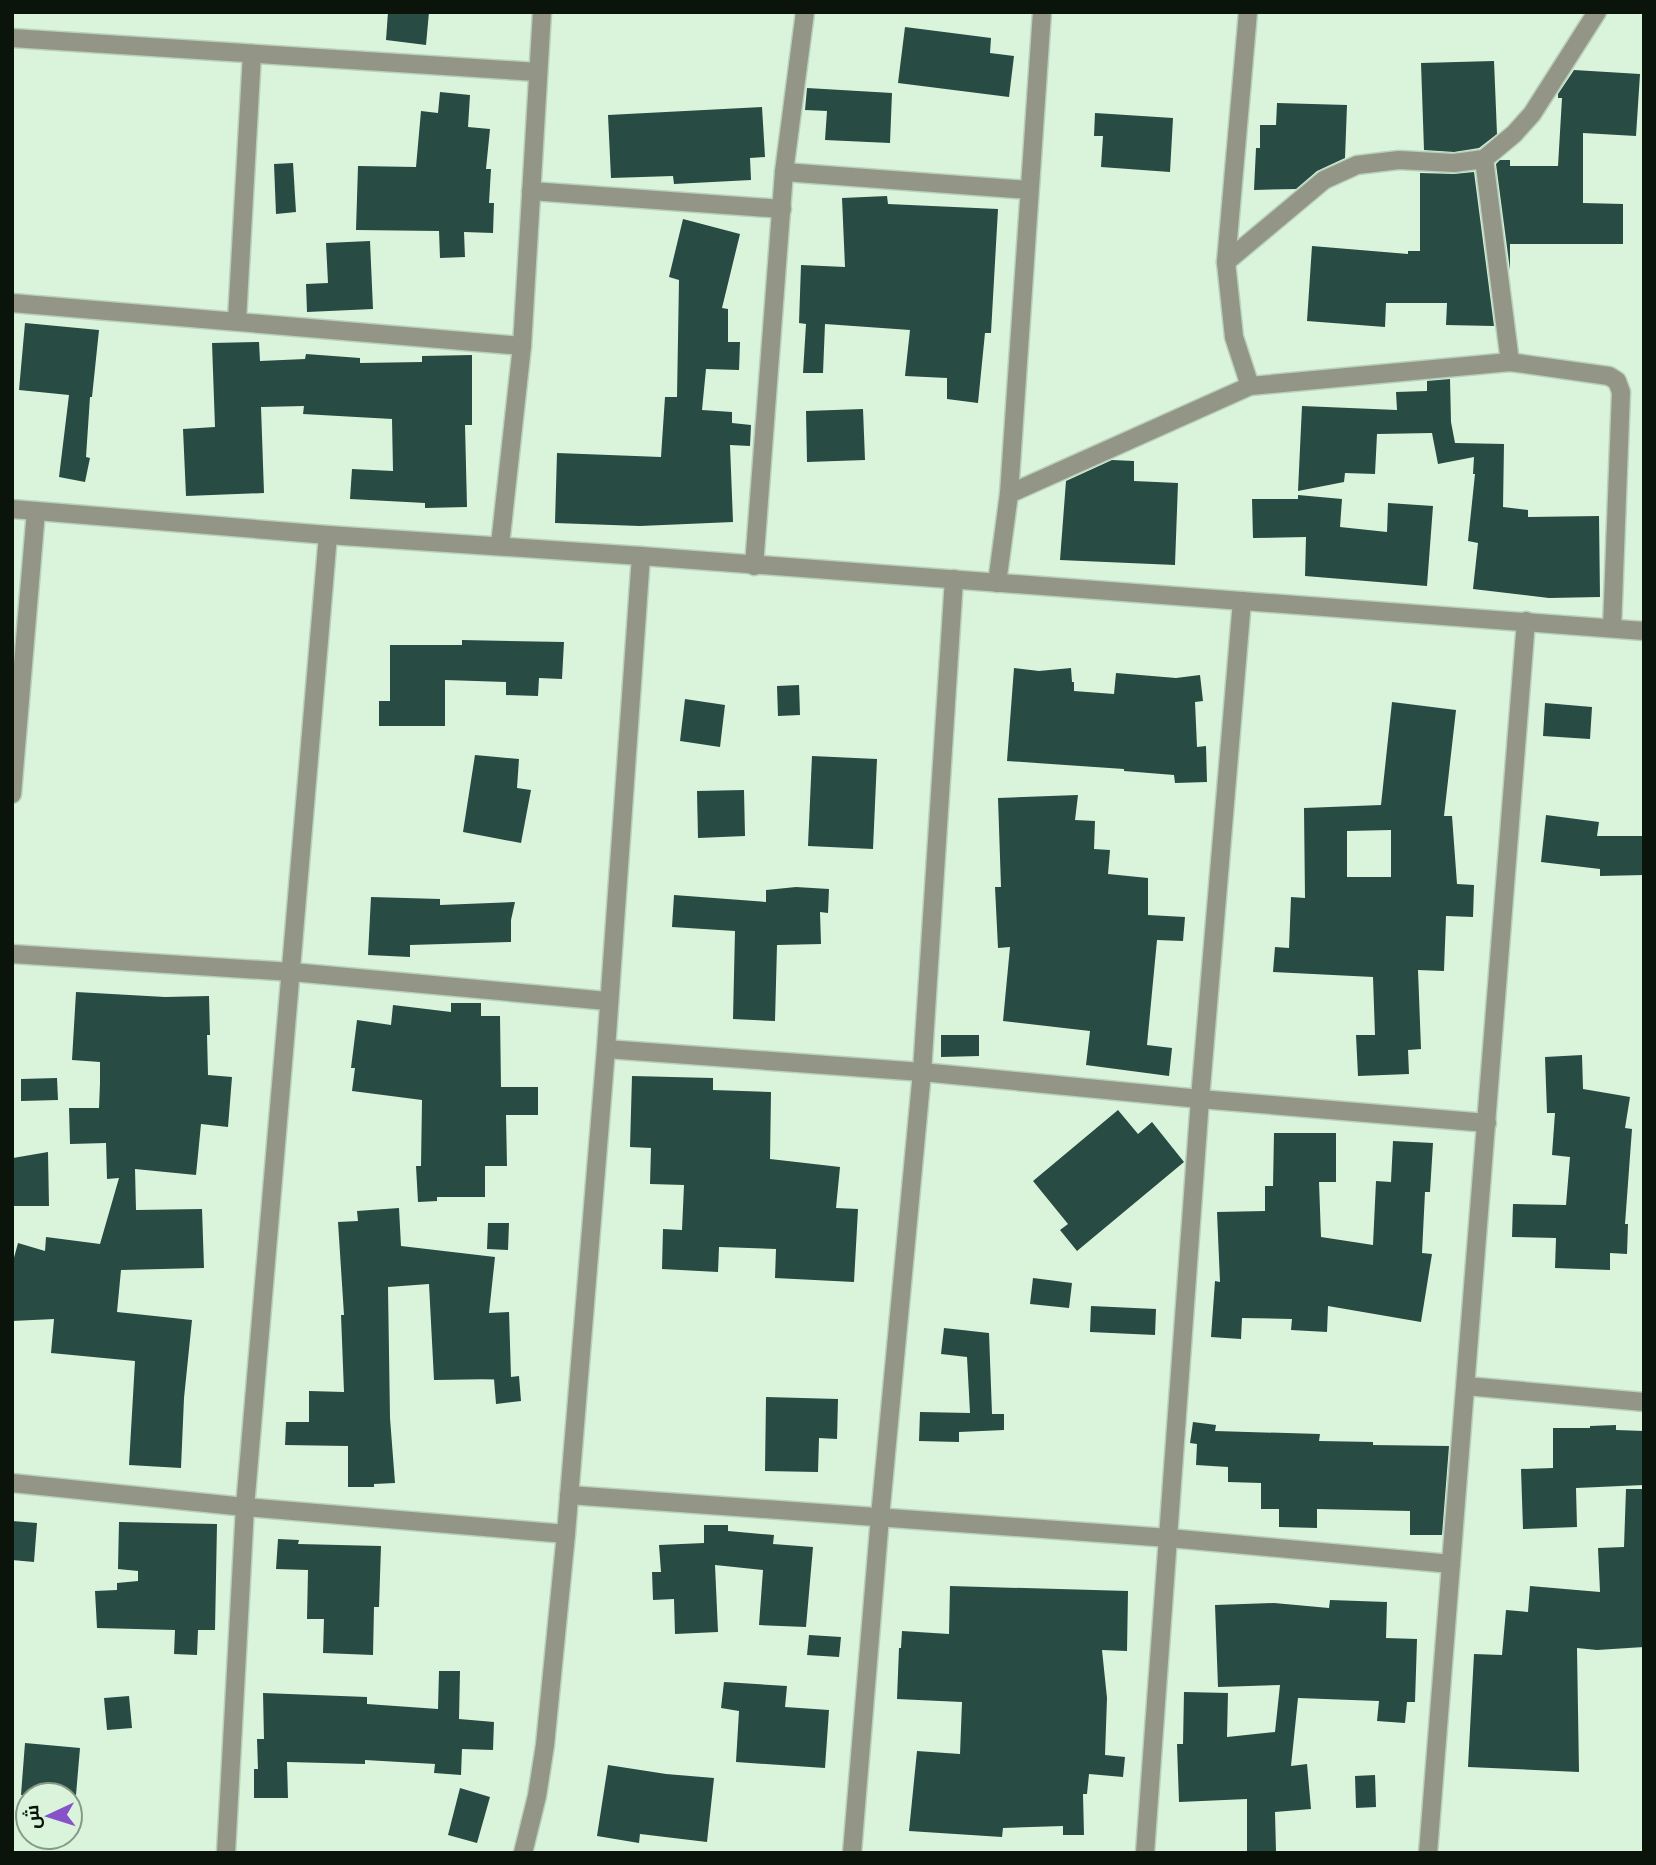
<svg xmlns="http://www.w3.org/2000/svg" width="1656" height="1865" font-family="'Roboto Condensed',Cairo,sans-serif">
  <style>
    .building { fill: #284b43; fill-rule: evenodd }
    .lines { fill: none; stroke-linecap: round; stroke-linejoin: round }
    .minor-casing { stroke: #b9d0bb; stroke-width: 21 }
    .minor { stroke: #939686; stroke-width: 18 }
  </style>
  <rect width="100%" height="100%" fill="#daf4dc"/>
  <!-- building -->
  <g class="building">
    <polygon points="388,12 429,12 426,45 386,40"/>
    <polygon points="905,27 991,38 990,53 1014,56 1009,97 898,83"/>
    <polygon points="1494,61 1497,134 1479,148 1454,152 1424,150 1421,63"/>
    <polygon points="1574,70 1640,74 1636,136 1583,133 1583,203 1623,204 1623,244 1510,244 1510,270 1496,164 1500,160 1510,160 1510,166 1558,166 1562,98 1558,98 1558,94"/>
    <polygon points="807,88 892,93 890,143 825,140 827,111 805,110"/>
    <polygon points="440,92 470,95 468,127 490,129 486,169 491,169 489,203 494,203 493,233 464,232 465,257 440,258 439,231 356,230 358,166 416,167 421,111 438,113"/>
    <polygon points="1277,103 1347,105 1345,158 1317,171 1296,189 1254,190 1256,148 1260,148 1260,125 1276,125"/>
    <polygon points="762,107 765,157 750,158 751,180 674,184 673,176 611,178 608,115"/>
    <polygon points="1095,113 1173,118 1170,172 1101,167 1103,136 1094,136"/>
    <polygon points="293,163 296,212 276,214 274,164"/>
    <polygon points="1474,172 1494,326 1446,325 1447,303 1386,303 1385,327 1307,321 1312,246 1408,254 1408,251 1420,251 1420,173 1454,174"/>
    <polygon points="887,196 888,204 998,209 991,333 985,333 978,403 947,399 947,378 905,376 910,330 825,324 823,373 803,373 806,324 799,323 801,265 845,267 842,198"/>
    <polygon points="683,219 740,234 722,308 728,309 728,342 740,342 739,370 706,369 702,410 732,412 732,423 751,425 750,446 730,445 733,522 640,526 555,523 557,453 661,457 665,397 677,397 679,280 669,277"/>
    <polygon points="370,241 373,309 307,312 306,284 328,283 326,243"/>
    <polygon points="25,323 99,330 92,397 90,397 86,457 90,458 85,482 59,477 69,395 19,390"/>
    <polygon points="259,342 260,361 305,359 306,354 360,358 360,363 422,362 422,356 472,355 472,425 465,425 467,507 425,508 425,503 350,499 352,469 393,471 392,419 303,414 304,406 261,407 264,493 186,496 183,429 215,427 212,343"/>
    <polygon points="1450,379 1451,422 1455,443 1504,444 1503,507 1528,510 1528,517 1599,516 1600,597 1549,598 1473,589 1478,543 1468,541 1475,474 1473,474 1474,457 1438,464 1432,433 1377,434 1375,474 1345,473 1344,482 1298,491 1302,406 1397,410 1396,392 1427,391 1427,381"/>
    <polygon points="863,409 865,460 807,462 806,411"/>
    <polygon points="1112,460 1134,461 1134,481 1178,483 1175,565 1060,560 1066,481"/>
    <polygon points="1298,495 1342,499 1340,527 1387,532 1388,503 1433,506 1427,586 1305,576 1306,537 1253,538 1252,499 1298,499"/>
    <polygon points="462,640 564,642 562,679 539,678 538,696 506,695 506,682 445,680 445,726 379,726 379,701 390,701 390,645 462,645"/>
    <polygon points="1014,668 1039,671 1071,668 1072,682 1074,682 1074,691 1114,694 1116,673 1176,678 1200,675 1203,701 1195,702 1197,747 1206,746 1207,782 1175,783 1174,775 1124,771 1124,769 1007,761"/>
    <polygon points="799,685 800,715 778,716 777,686"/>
    <polygon points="685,699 725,705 720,747 680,741"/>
    <path d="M1392 702 1456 710 1444 816H1452L1457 884 1474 885 1473 917 1446 916 1444 971 1418 970 1421 1049 1408 1050 1409 1074 1358 1076 1356 1035H1375L1373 977 1273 972 1275 947 1289 948 1291 897 1305 898 1304 808 1381 805ZM1391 830V877H1347V831Z"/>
    <polygon points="1545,703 1592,707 1590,739 1543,736"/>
    <polygon points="475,755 519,759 517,788 531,790 521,843 463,832"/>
    <polygon points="812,756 877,759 873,849 808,846"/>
    <polygon points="744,790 745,836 698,838 697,791"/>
    <polygon points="1078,795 1075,820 1095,821 1094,849 1110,850 1108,874 1148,878 1148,915 1185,917 1183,941 1157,940 1147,1045 1172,1048 1169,1076 1086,1065 1090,1031 1003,1021 1010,947 998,948 995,887 1001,887 998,798"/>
    <polygon points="1546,815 1599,822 1597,836 1644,836 1644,875 1600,876 1600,869 1541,862"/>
    <polygon points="796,887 829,889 828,913 820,912 821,944 777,945 775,1021 733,1019 735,931 672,927 674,895 766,902 766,890"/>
    <polygon points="371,897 440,899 440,905 515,902 511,920 511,942 410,945 410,957 368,955"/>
    <polygon points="76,992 165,997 209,996 210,1035 207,1035 208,1075 232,1077 228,1127 201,1124 196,1175 135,1169 136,1210 202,1209 204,1268 121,1270 117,1312 192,1320 184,1398 181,1468 129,1465 135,1361 51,1353 54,1319 12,1321 12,1265 18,1243 45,1251 46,1237 100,1244 119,1178 107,1179 106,1143 70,1144 69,1108 99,1108 100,1083 100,1062 72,1060"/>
    <polygon points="451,1003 481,1003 481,1016 500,1016 501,1087 538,1087 538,1115 506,1115 507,1166 485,1166 485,1197 437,1197 437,1201 418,1202 416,1166 421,1166 422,1100 352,1091 355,1068 351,1068 357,1020 391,1025 393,1005 451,1012"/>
    <polygon points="941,1035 979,1035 979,1056 941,1057"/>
    <polygon points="1582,1055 1583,1089 1630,1097 1625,1128 1632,1129 1625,1224 1628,1224 1627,1254 1610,1253 1610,1270 1555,1268 1556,1238 1512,1237 1513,1204 1566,1205 1570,1157 1552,1155 1555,1113 1547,1113 1545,1057"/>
    <polygon points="632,1076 713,1078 713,1090 771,1092 770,1159 840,1167 836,1208 858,1209 854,1282 775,1278 776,1249 719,1247 718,1272 662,1269 663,1229 682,1230 684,1185 650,1184 651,1148 630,1147"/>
    <polygon points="57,1078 58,1100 21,1101 21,1079"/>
    <polygon points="1118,1110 1138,1134 1152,1122 1184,1162 1077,1251 1060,1230 1068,1224 1033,1181"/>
    <polygon points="1274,1133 1336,1133 1336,1182 1319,1182 1321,1237 1373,1245 1376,1181 1391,1182 1393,1141 1433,1143 1430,1192 1425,1192 1422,1253 1432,1254 1421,1322 1328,1306 1327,1332 1291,1330 1292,1319 1242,1318 1241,1339 1211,1337 1215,1281 1220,1282 1217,1212 1265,1211 1265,1186 1273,1186"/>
    <polygon points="48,1152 49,1206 14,1206 13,1158"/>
    <polygon points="399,1208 401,1246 495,1257 489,1313 509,1312 511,1377 519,1376 521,1401 496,1404 494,1379 497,1379 434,1380 429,1284 388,1287 390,1418 395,1483 374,1484 374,1487 348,1487 348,1446 285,1445 286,1422 309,1422 309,1391 344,1392 341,1315 344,1315 338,1222 358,1221 357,1211"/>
    <polygon points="488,1223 509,1223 508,1250 487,1249"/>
    <polygon points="1033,1278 1072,1283 1069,1308 1030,1304"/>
    <polygon points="1091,1306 1156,1309 1155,1335 1090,1332"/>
    <polygon points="944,1328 989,1333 992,1414 1004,1414 1004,1430 959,1432 959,1442 919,1441 920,1412 970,1413 967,1357 941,1354"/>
    <polygon points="766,1397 838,1399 837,1439 819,1438 818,1472 765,1471"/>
    <polygon points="1193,1422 1216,1425 1215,1431 1320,1434 1319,1441 1373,1442 1373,1445 1449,1446 1442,1535 1410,1535 1410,1511 1317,1509 1317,1528 1279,1527 1279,1509 1261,1509 1261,1483 1228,1482 1228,1467 1196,1465 1197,1444 1190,1443"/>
    <polygon points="1616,1425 1616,1430 1644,1431 1644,1485 1576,1488 1577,1527 1523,1529 1521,1469 1553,1468 1553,1428 1590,1428 1590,1426"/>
    <polygon points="1626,1489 1644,1489 1644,1647 1597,1650 1577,1648 1579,1772 1468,1767 1474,1654 1502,1655 1506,1610 1528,1612 1530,1586 1600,1592 1598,1548 1624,1547"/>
    <polygon points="12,1521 37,1523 34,1562 12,1560"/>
    <polygon points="119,1522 217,1524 215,1630 198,1630 197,1655 174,1654 175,1630 97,1628 95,1591 117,1590 117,1583 138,1581 138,1571 118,1569"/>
    <polygon points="704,1525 728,1525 728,1531 774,1535 773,1544 813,1547 806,1627 759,1625 763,1570 715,1565 718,1632 675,1634 674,1599 653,1600 652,1572 661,1572 659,1545 704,1543"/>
    <polygon points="278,1539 299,1540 298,1544 381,1546 379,1607 374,1607 373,1655 323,1653 324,1619 307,1619 308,1570 276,1569"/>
    <polygon points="950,1586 1128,1591 1127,1651 1102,1650 1107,1698 1105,1755 1125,1757 1123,1777 1089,1774 1087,1794 1083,1794 1084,1835 1063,1835 1063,1826 1003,1828 1002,1837 909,1831 917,1751 960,1754 962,1702 897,1699 899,1648 901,1648 902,1631 949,1634"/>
    <polygon points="1330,1600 1387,1602 1386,1638 1417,1639 1415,1702 1407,1702 1405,1723 1377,1721 1379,1701 1298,1698 1291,1766 1307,1764 1311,1809 1275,1812 1276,1852 1247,1853 1247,1799 1179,1802 1177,1744 1183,1744 1184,1692 1228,1693 1227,1737 1275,1732 1280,1685 1218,1687 1215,1605 1274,1603 1329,1608"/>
    <polygon points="809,1635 841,1637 839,1657 807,1655"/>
    <polygon points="439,1671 460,1671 459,1719 494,1722 493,1750 462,1749 461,1775 434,1773 435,1764 365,1760 365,1764 287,1762 288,1798 254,1798 254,1769 258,1769 257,1739 264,1739 263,1693 367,1697 367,1704 438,1709"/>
    <polygon points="724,1682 787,1686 785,1707 829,1710 825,1768 736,1762 739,1711 721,1708"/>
    <polygon points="129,1696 132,1728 107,1730 104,1698"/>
    <polygon points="25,1743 80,1748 76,1795 21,1795"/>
    <polygon points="608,1765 666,1774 714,1778 707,1842 640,1834 639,1843 597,1836"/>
    <polygon points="1375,1775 1376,1807 1356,1808 1355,1776"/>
    <polygon points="460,1788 490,1797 477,1843 448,1835"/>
  </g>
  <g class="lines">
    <defs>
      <g id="minor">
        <polyline points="1248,12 1226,262 1234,337 1250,386"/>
        <polyline points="12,38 537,72"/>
        <polyline points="1484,159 1510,362"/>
        <polyline points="784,172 1029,190"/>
        <polyline points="531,191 782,209"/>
        <polyline points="1226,262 1324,180 1357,165 1399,160 1454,163 1484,159 1514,134 1532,114 1597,12"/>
        <polyline points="12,303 522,346"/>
        <polyline points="237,320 252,54"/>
        <polyline points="1009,494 1250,386 1510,362 1609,376 1617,381 1621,392 1612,628"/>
        <polyline points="12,509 328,535 641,556 1644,631"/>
        <polyline points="500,545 522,346 542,12"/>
        <polyline points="754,566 784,172 805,12"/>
        <polyline points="997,583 1009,494 1042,12"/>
        <polyline points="12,794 36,511"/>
        <polyline points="12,954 292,972 607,1001"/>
        <polyline points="606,1049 922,1072 1200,1099 1487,1123"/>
        <polyline points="1466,1386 1644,1402"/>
        <polyline points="12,1483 245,1507 566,1534"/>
        <polyline points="569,1495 1169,1538 1451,1564"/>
        <polyline points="226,1853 245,1507 328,535"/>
        <polyline points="523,1853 537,1796 545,1745 566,1534 606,1049 641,556"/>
        <polyline points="852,1853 880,1517 922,1072 954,579"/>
        <polyline points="1145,1853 1200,1099 1242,601"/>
        <polyline points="1428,1853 1526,621"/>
      </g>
    </defs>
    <!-- minor casing -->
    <use href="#minor" class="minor-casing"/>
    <!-- minor -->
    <use href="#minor" class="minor"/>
  </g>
  <!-- border -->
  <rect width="1656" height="1865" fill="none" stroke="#0a140b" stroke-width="28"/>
  <!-- north arrow -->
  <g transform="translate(49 1816) rotate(266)"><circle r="33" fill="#daf4dc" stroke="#879a88" stroke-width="2"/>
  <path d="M0-5L12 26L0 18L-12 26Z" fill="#8751c9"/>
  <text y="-10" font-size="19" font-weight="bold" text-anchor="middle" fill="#0a140b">ش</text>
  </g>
</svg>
